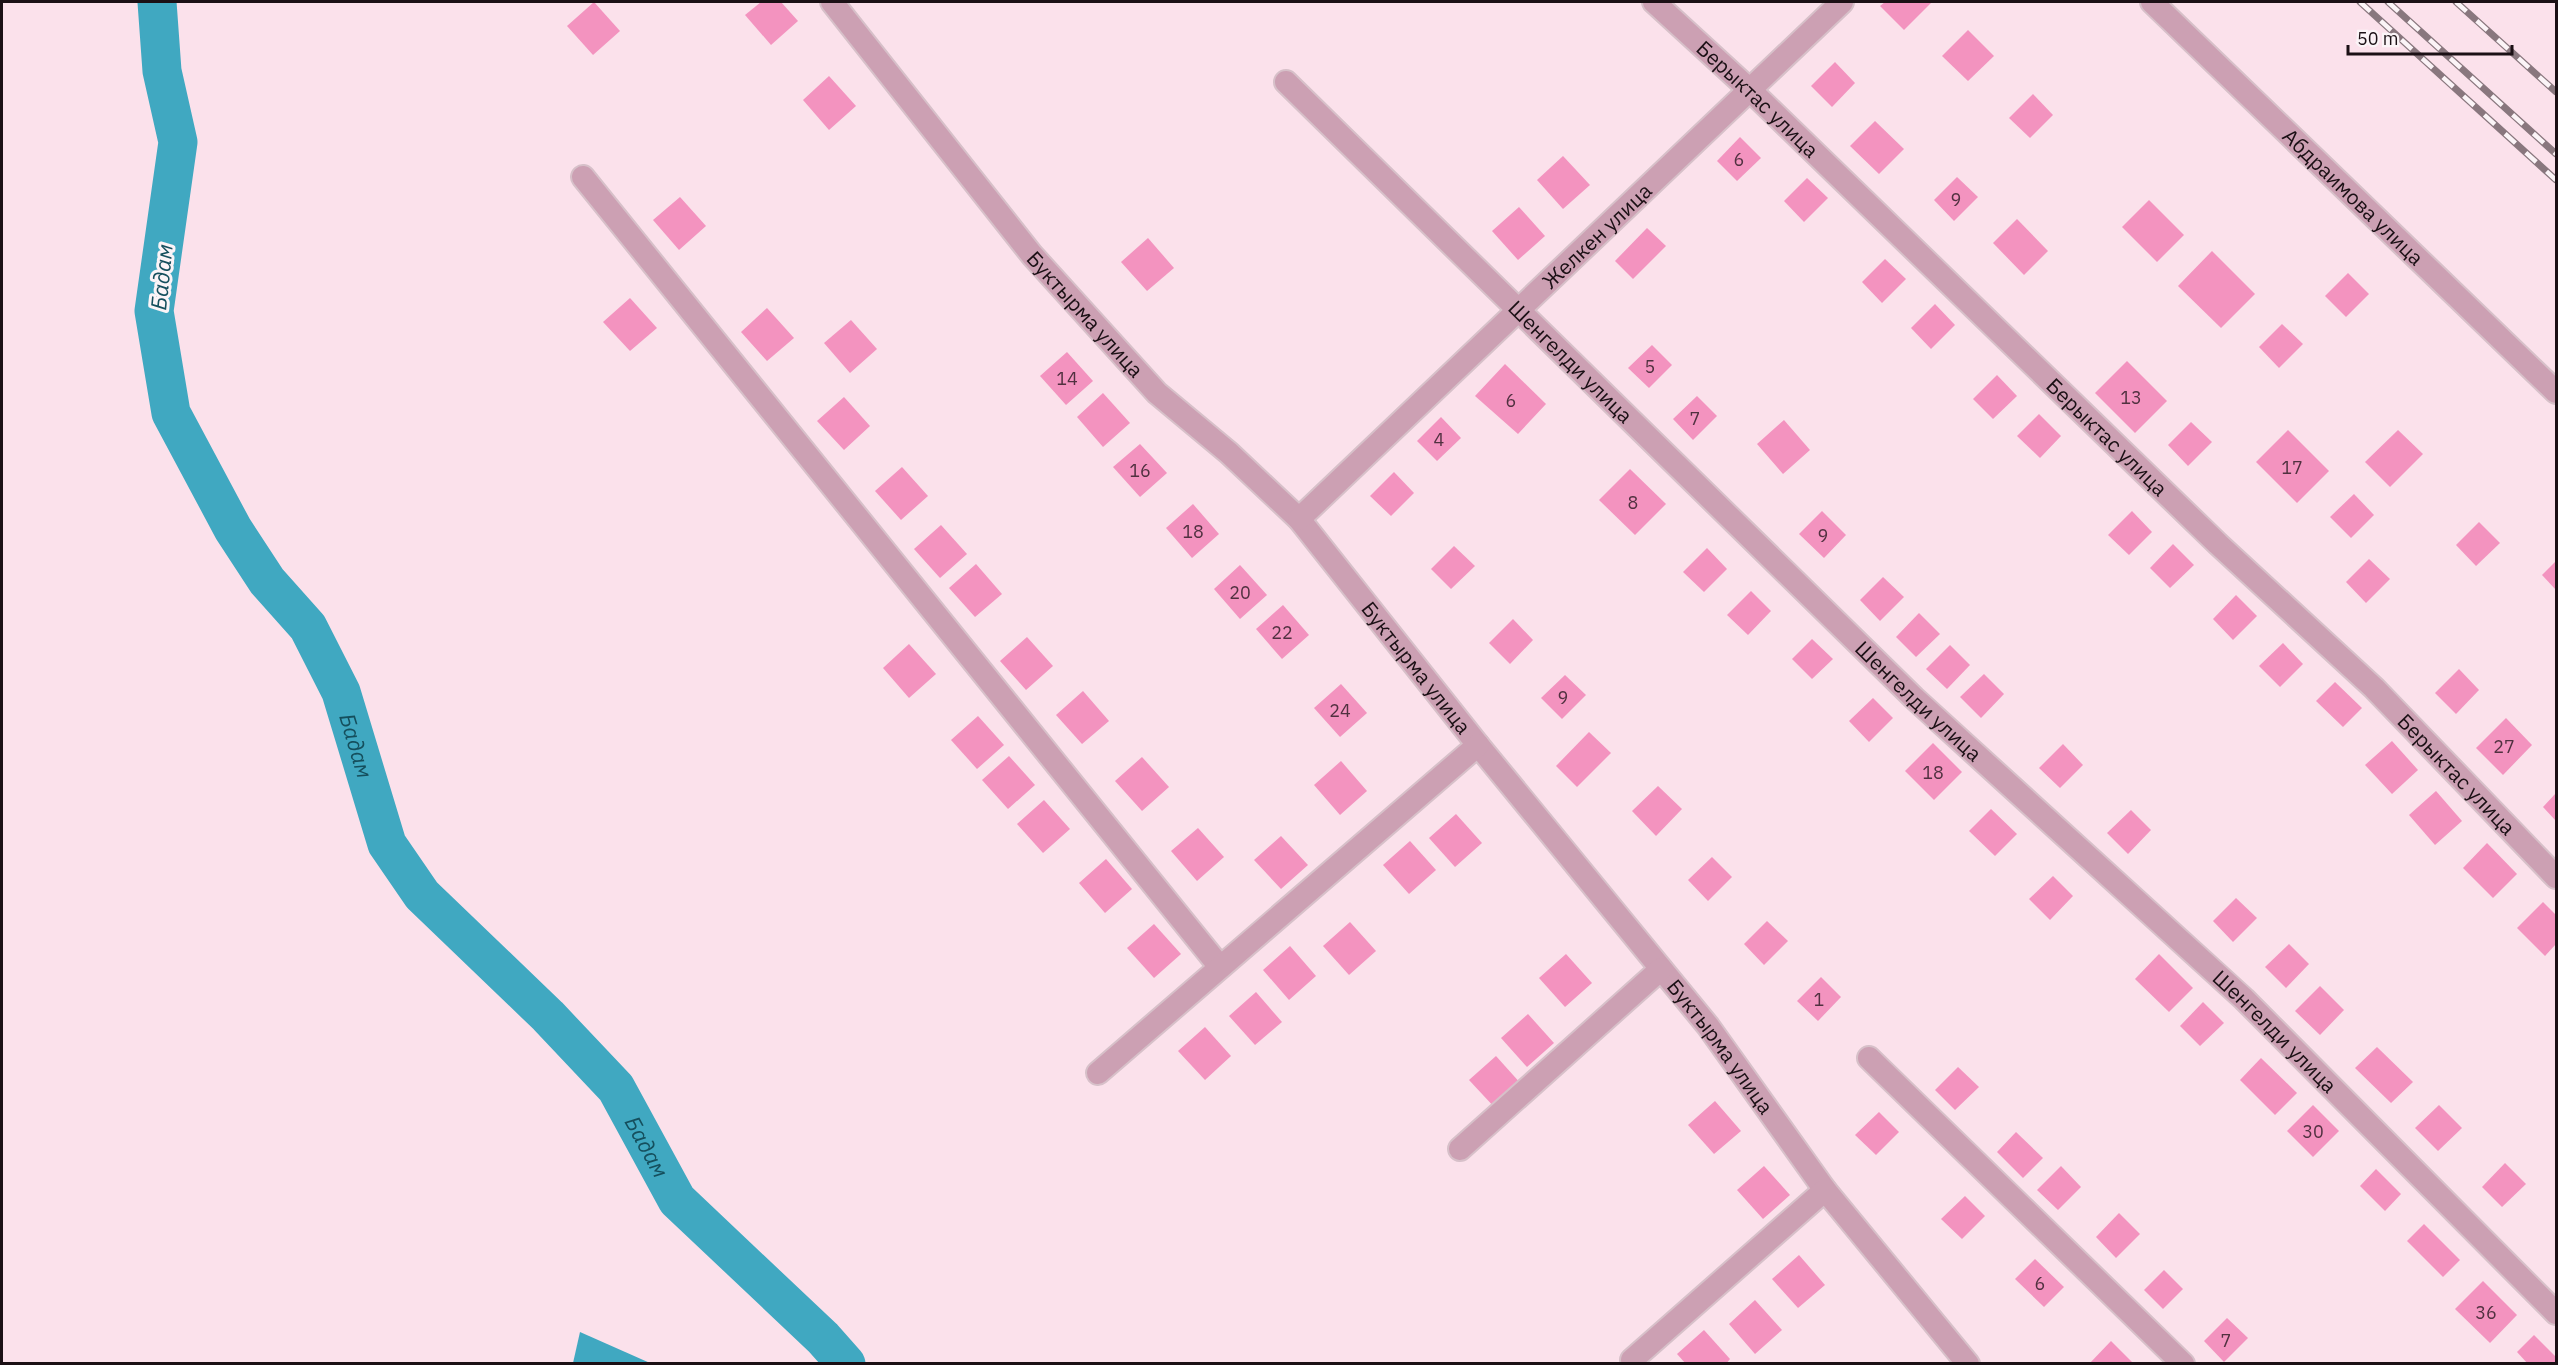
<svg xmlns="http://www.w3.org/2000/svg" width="2558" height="1365" font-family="'IBM Plex Sans',sans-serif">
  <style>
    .water { fill: #40a8c1 }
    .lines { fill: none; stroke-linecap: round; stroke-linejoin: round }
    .river { stroke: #40a8c1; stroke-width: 39 }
    .building { fill: #f393bf }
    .street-casing { stroke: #d7c0c9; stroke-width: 26 }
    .street { stroke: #cca0b3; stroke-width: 22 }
    .rail-casing { stroke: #89777e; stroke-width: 7 }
    .rail { stroke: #fbf4f7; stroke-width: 4.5; stroke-dasharray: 14; stroke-linecap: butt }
    .labels { text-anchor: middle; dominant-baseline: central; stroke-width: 6; stroke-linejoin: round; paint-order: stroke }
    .number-label { font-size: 18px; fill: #513140 }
    .street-label { font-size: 21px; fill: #1b1015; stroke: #fbf4f7 }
    .water-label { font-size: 22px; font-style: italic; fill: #154f5d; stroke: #fbf4f7 }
  </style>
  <rect width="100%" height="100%" fill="#fbe1eb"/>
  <!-- water -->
  <polygon class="water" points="580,1332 650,1363 573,1363"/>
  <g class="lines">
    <!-- river -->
    <path class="river" id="s1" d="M157 2 162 71 178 142 154 311 171 413 233 529 267 581 308 627 341 692 387 844 422 895 548 1016 616 1088 677 1200 823 1338 846 1364"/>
  </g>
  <!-- building -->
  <g class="building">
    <polygon points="594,2 620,31 593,55 567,26"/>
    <polygon points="761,2 781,2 798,21 771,45 745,15"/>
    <polygon points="1885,2 1932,2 1904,30 1880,6"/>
    <polygon points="1968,30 1994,56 1968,81 1942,56"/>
    <polygon points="1835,62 1855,83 1832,107 1811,86"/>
    <polygon points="829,76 856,106 829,130 803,100"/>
    <polygon points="2033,94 2053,115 2030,138 2009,118"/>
    <polygon points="1875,121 1904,149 1879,174 1850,146"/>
    <polygon points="1740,137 1761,158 1737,181 1717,161"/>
    <polygon points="1563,156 1590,185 1563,209 1537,180"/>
    <polygon points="1957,177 1978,197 1954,221 1934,200"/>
    <polygon points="1807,178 1828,198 1804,222 1784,201"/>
    <polygon points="680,197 706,226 679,250 653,220"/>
    <polygon points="2149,200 2184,235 2157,262 2122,227"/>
    <polygon points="1519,207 1545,236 1518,260 1492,231"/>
    <polygon points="2017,219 2048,251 2024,275 1993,243"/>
    <polygon points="1647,228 1666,246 1633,279 1615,261"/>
    <polygon points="1148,238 1174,268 1147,291 1121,262"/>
    <polygon points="2212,251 2255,294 2221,328 2178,286"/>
    <polygon points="1885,259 1906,279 1882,303 1862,282"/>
    <polygon points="2348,273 2369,294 2346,317 2325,296"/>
    <polygon points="630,298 657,328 630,351 603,322"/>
    <polygon points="1935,304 1955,325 1931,349 1911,328"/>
    <polygon points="767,308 794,338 767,361 741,332"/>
    <polygon points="851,320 877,349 850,373 824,343"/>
    <polygon points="2282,324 2303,344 2279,368 2259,347"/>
    <polygon points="1652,345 1672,365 1649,388 1628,368"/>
    <polygon points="1067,352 1093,381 1066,405 1040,376"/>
    <polygon points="2127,361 2167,401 2135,433 2095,393"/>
    <polygon points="1505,364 1546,404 1518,434 1475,396"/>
    <polygon points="1997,375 2017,396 1993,419 1973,399"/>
    <polygon points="1103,393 1130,423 1103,447 1077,417"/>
    <polygon points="1697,396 1717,416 1693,440 1673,419"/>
    <polygon points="844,397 870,426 844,450 817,421"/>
    <polygon points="2039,414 2061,436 2040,458 2017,436"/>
    <polygon points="1441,417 1461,438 1437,461 1417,441"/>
    <polygon points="1784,420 1810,450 1783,474 1757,444"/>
    <polygon points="2191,422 2212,442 2188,466 2168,445"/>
    <polygon points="2288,430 2329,471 2297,503 2256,462"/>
    <polygon points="2398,430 2423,454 2390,487 2365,462"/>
    <polygon points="1140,444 1167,473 1140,497 1113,467"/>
    <polygon points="902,467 928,496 901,520 875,491"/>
    <polygon points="1630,469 1666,504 1635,535 1599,500"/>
    <polygon points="1394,472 1414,493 1391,516 1370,496"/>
    <polygon points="2354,494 2374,515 2351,538 2330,517"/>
    <polygon points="1193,504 1219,534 1192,558 1166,528"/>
    <polygon points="1822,511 1846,535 1824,558 1799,534"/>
    <polygon points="2132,511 2152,532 2129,555 2108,535"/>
    <polygon points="2479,522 2500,543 2476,566 2456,545"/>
    <polygon points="941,525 967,554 940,578 914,549"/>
    <polygon points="2173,544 2194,565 2170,588 2150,568"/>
    <polygon points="1454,546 1475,566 1451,589 1431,569"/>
    <polygon points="1707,548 1727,569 1704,592 1683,572"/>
    <polygon points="2369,559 2390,579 2366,603 2346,582"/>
    <polygon points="2556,561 2556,590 2542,575"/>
    <polygon points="976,564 1002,594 975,617 949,588"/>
    <polygon points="1240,565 1267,595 1240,619 1214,589"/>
    <polygon points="1883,577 1904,597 1880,621 1860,600"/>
    <polygon points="1751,591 1771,611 1748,635 1727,615"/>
    <polygon points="2236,595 2257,616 2233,640 2213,619"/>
    <polygon points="1283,605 1309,635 1282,659 1256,629"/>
    <polygon points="1919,613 1940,634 1916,657 1896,637"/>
    <polygon points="1513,619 1533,640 1510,664 1489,643"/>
    <polygon points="1027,637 1053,666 1026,690 1000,661"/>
    <polygon points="1812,639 1833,659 1812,679 1792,659"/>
    <polygon points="2283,643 2303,664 2280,687 2259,666"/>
    <polygon points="909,644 936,674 909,698 883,668"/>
    <polygon points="1950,645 1970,665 1947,689 1926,669"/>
    <polygon points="2459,669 2479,690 2456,714 2435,693"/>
    <polygon points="1984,674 2004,694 1981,718 1960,697"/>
    <polygon points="1565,675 1586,695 1562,719 1541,698"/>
    <polygon points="2335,682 2362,708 2343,727 2316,701"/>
    <polygon points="1341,684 1367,713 1340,737 1314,708"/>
    <polygon points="1083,691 1109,721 1082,744 1056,715"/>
    <polygon points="1873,698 1893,718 1869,742 1849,721"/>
    <polygon points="978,716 1004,745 977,769 951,740"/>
    <polygon points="2506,718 2532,745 2503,775 2476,748"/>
    <polygon points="1589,732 1611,753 1577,787 1556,766"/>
    <polygon points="2392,741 2418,770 2392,794 2365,765"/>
    <polygon points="1933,743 1962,772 1934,800 1905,771"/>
    <polygon points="2063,744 2083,765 2060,788 2039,768"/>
    <polygon points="1009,756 1035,785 1008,809 982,780"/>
    <polygon points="1142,757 1169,787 1142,811 1115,781"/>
    <polygon points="1341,761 1367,791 1340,815 1314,785"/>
    <polygon points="1658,786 1682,809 1656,836 1632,811"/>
    <polygon points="2436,791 2462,821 2435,845 2409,815"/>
    <polygon points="2556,793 2556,821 2543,807"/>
    <polygon points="1044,800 1070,829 1043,853 1017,824"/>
    <polygon points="1991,809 2017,834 1995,856 1969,831"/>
    <polygon points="2131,810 2151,830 2128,854 2107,833"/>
    <polygon points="1456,814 1482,843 1455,867 1429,838"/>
    <polygon points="1198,828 1224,857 1197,881 1171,851"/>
    <polygon points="1281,836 1308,865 1281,889 1254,860"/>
    <polygon points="1410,841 1436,870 1409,894 1383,865"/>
    <polygon points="2487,843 2517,874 2493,898 2463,868"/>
    <polygon points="1712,857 1732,877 1708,901 1688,880"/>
    <polygon points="1106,859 1132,889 1105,913 1079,883"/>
    <polygon points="2053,876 2073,896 2050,920 2029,899"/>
    <polygon points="2236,898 2257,918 2233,942 2213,921"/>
    <polygon points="2543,902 2556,915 2556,944 2545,956 2517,928"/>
    <polygon points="1767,921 1788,941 1764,965 1744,944"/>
    <polygon points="1350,922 1376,951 1349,975 1323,946"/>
    <polygon points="1154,924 1181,954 1154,978 1127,948"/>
    <polygon points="2289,944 2309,964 2286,988 2265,967"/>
    <polygon points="1290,946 1316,976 1289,1000 1263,970"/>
    <polygon points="1566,954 1592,983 1565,1007 1539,978"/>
    <polygon points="2159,954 2193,988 2169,1012 2135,979"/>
    <polygon points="1821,977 1841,997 1818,1021 1797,1001"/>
    <polygon points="2320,986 2344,1010 2320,1035 2295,1011"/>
    <polygon points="1256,992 1282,1022 1255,1045 1229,1016"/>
    <polygon points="2203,1002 2224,1023 2200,1046 2180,1026"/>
    <polygon points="1528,1014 1554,1043 1527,1067 1501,1038"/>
    <polygon points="1205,1027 1231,1056 1205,1080 1178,1051"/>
    <polygon points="2377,1047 2413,1082 2391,1103 2355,1068"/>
    <polygon points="1496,1056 1522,1085 1496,1109 1469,1080"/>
    <polygon points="2261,1058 2297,1093 2275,1115 2240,1080"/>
    <polygon points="1958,1067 1979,1087 1955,1110 1935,1090"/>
    <polygon points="1715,1101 1741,1131 1714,1154 1688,1125"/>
    <polygon points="2313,1105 2339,1131 2313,1157 2287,1131"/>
    <polygon points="2439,1105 2462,1128 2438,1151 2415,1128"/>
    <polygon points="1879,1112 1899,1132 1876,1155 1855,1135"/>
    <polygon points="2016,1132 2043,1158 2023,1178 1997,1152"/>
    <polygon points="2505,1163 2526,1184 2502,1207 2482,1187"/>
    <polygon points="1764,1166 1790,1195 1763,1219 1737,1190"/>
    <polygon points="2061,1166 2081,1187 2058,1210 2037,1190"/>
    <polygon points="2376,1169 2401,1194 2385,1211 2360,1186"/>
    <polygon points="1965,1196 1985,1216 1962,1239 1941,1219"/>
    <polygon points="2119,1213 2140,1234 2116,1258 2096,1237"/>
    <polygon points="2424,1224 2460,1260 2443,1277 2407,1241"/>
    <polygon points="1799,1255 1825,1285 1798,1308 1772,1279"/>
    <polygon points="2035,1259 2064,1287 2044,1307 2015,1279"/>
    <polygon points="2164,1270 2183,1289 2163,1309 2144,1290"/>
    <polygon points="2483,1281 2517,1315 2490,1343 2455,1309"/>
    <polygon points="1755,1300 1782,1330 1755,1354 1729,1324"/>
    <polygon points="2227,1318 2248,1338 2224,1362 2204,1341"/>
    <polygon points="1704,1330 1730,1359 1726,1364 1686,1364 1677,1354"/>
    <polygon points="2534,1335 2556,1357 2556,1364 2528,1364 2517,1352"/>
    <polygon points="2111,1341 2132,1362 2089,1364"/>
  </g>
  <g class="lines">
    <defs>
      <g id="street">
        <path id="s2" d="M832 2 1032 255 1157 393 1229 453 1299 519 1478 745 1708 1026 1825 1190 1968 1364"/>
        <path id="s3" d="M1654 2 1750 90 2218 544 2374 688 2556 877"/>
        <path id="s4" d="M2152 2 2556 392"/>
        <path id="s5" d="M1286 82 1914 698 2244 999 2556 1313"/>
        <polyline points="583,177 1220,967"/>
        <path id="s6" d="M1299 519 1842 2"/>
        <polyline points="1869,1058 2183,1364"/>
        <polyline points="1098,1073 1478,745"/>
        <polyline points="1460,1149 1661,969"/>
        <polyline points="1632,1360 1825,1190"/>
      </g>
    </defs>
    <!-- street casing -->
    <use href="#street" class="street-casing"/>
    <!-- street -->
    <use href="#street" class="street"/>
    <defs>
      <g id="rail">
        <polyline points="2360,2 2556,180"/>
        <polyline points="2388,2 2556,154"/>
        <polyline points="2456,2 2556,92"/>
      </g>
    </defs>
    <!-- rail casing -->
    <use href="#rail" class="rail-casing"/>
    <!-- rail -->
    <use href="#rail" class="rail"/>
  </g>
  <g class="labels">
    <!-- number labels -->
    <g class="number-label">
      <text x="1739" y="159">6</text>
      <text x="1956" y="199">9</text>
      <text x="1650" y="366">5</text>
      <text x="1067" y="378">14</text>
      <text x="2131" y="397">13</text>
      <text x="1511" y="400">6</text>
      <text x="1695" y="418">7</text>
      <text x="1439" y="439">4</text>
      <text x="2292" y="467">17</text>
      <text x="1140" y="470">16</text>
      <text x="1633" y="502">8</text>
      <text x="1193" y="531">18</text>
      <text x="1823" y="535">9</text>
      <text x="1240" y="592">20</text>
      <text x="1282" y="632">22</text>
      <text x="1563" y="697">9</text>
      <text x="1340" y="710">24</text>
      <text x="2504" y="746">27</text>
      <text x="1933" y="772">18</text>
      <text x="1819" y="999">1</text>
      <text x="2313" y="1131">30</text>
      <text x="2040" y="1283">6</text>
      <text x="2486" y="1312">36</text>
      <text x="2226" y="1340">7</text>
    </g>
    <!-- street labels -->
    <g class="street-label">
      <text stroke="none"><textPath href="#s3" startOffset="142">Берыктас улица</textPath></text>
      <text stroke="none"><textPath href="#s4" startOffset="280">Абдраимова улица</textPath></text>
      <text stroke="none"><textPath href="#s6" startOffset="411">Желкен улица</textPath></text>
      <text stroke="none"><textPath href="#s2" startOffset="402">Буктырма улица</textPath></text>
      <text stroke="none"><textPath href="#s5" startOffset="399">Шенгелди улица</textPath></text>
      <text stroke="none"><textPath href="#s3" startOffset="628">Берыктас улица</textPath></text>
      <text stroke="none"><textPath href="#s2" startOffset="888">Буктырма улица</textPath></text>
      <text stroke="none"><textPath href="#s5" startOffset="885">Шенгелди улица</textPath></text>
      <text stroke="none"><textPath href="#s3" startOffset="1114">Берыктас улица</textPath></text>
      <text stroke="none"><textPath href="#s5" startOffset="1371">Шенгелди улица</textPath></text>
      <text stroke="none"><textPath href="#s2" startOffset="1374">Буктырма улица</textPath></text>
    </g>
    <!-- water labels -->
    <g class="water-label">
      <text transform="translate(161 277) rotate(-84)">Бадам</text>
      <text stroke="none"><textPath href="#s1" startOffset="800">Бадам</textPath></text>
      <text stroke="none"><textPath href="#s1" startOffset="1305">Бадам</textPath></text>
    </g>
  </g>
  <!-- border -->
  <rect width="2558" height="1365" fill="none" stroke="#1b1015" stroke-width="6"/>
  <!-- scale -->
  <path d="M2348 45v9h164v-9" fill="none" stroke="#1b1015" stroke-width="3"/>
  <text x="2357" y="45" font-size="18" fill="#1b1015" stroke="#fbf4f7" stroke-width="4.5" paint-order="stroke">50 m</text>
</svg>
